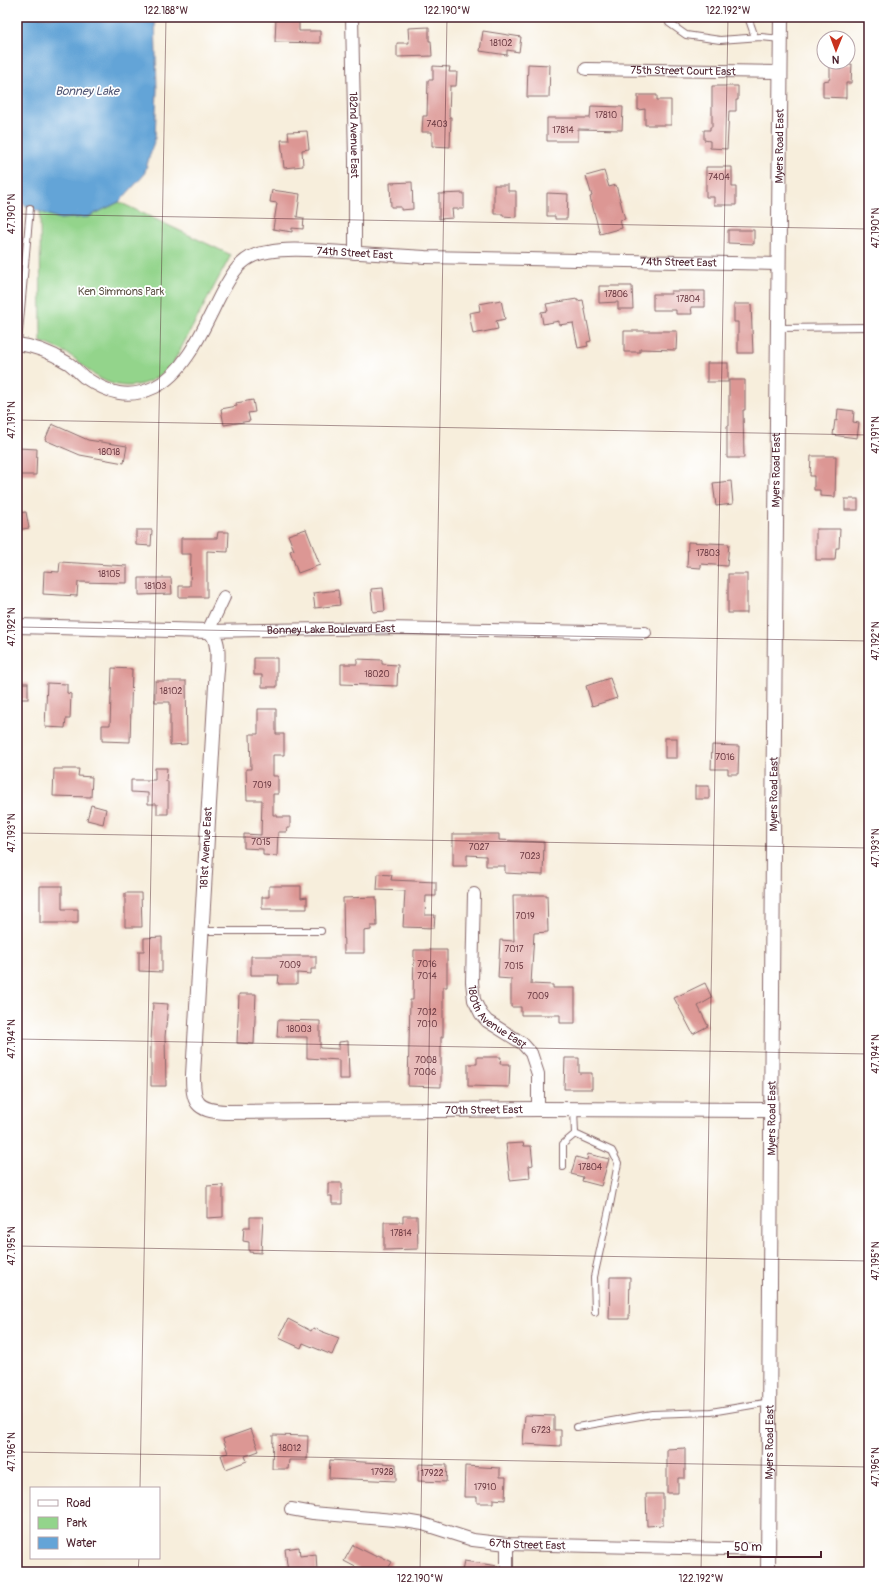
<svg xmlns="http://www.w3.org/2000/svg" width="886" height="1589" font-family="Pangolin,sans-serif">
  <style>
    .green { fill: #93d48b; stroke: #6e7a5b }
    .water { fill: #64a4d7; stroke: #576281 }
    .building { fill: #dc9794 }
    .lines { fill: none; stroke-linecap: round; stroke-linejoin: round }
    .service-casing { stroke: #876769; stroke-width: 8 }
    .minor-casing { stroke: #876769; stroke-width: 14 }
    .tertiary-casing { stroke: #876769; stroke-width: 16 }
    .service { stroke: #fff; stroke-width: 6 }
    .minor { stroke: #fff; stroke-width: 12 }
    .tertiary { stroke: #fff; stroke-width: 14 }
    .ticks { fill: none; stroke: #4a1f2b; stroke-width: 1; stroke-opacity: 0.45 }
    .labels { text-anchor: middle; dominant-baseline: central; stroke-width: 3.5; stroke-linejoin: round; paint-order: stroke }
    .number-label { font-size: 9px; fill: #6e3d45 }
    .street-label { font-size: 11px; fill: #4a1f2b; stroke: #fff }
    .park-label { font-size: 11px; fill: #605548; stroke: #fff }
    .water-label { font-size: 12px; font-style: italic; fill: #565b78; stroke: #fff }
    .neatline { fill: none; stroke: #4a1f2b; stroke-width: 1.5 }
    .ticks-label { font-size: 10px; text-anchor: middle; fill: #4a1f2b }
  </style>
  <rect width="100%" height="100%" fill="#fff"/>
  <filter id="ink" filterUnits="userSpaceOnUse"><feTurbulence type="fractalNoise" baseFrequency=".025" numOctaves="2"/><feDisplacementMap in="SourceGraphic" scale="8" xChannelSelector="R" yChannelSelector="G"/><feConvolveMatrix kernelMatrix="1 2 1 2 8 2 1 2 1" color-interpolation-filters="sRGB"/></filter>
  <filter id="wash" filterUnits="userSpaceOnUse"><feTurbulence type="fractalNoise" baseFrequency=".012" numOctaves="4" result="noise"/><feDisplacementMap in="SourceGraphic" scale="16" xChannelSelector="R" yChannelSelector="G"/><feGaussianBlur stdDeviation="0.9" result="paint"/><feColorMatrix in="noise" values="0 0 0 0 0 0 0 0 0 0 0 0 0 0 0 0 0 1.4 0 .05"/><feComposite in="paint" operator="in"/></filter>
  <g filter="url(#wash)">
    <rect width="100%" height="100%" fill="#f7eedc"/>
    <!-- green -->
    <path class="green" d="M119 202 231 255 172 365C153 385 127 393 101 379 91 374 84 365 74 358 64 351 53 346 41 342L40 211 60 219 88 217Z"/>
    <!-- water -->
    <polygon class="water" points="17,17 155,17 157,90 155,138 144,175 119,202 88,217 60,219 25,206 17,196"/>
    <g id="blocks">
      <!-- building -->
      <g class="building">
        <polygon points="276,17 299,17 299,31 320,31 320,43 275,42"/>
        <polygon points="429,27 429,41 431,41 432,56 397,57 397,43 409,43 408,28"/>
        <polygon points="483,31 521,37 519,52 507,50 507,55 480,51"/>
        <polygon points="528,64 550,65 549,97 527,97"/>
        <polygon points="830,64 852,64 851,83 846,83 846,98 823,97 823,81 829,80 830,78"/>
        <polygon points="433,66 450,67 449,72 457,72 456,86 450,86 449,117 451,117 450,147 432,146 432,132 422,132 423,116 427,116 428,80 433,80"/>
        <polygon points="712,86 738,86 738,100 736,100 736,111 729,111 727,149 710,148 710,141 704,140 704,130 710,130 710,127 712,127"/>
        <polygon points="638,95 657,95 657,100 671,100 671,125 645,125 645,109 638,110"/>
        <polygon points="591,106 623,107 622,130 578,129 578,141 547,141 547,118 590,118"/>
        <polygon points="307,131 309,149 302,150 303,166 284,168 281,140 289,140 288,132"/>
        <polygon points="706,167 732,167 732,187 736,187 736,205 714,205 714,197 706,197"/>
        <polygon points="604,171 609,187 616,185 625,219 620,220 622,228 600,234 590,197 592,196 586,176"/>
        <polygon points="412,182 413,209 401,210 401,207 391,207 390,183"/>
        <polygon points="494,185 508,185 508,191 516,191 516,217 503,216 503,214 494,214"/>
        <polygon points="272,190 300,194 297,217 304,218 303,229 292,228 292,232 273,229 277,203 270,202"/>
        <polygon points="464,193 464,209 452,209 453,218 439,219 439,194"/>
        <polygon points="547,193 568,194 567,219 555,219 555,216 547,216"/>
        <polygon points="728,230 754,230 754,244 728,243"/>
        <polygon points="599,286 632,286 633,309 618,309 618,302 599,303"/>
        <polygon points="671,291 705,291 705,307 691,307 692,314 676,314 676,310 653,310 653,294 671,294"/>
        <polygon points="577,299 577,301 583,300 591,341 587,342 588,346 578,348 573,323 559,325 559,321 543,324 541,312 548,311 546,304"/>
        <polygon points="501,300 505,319 496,321 498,329 473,334 469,313 480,311 479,304"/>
        <polygon points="734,304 751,304 753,353 738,353 738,322 734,322"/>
        <polygon points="624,331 677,331 676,350 640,349 640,352 624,352"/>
        <rect x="707" y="363" width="21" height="19"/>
        <polygon points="729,380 745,380 745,410 743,410 744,458 727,458 727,426 729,426"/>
        <polygon points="253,400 255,412 248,413 250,421 224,425 221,409 237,406 236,403"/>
        <polygon points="838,409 854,411 853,422 859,423 857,438 833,435 835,420 837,421"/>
        <polygon points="52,424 88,440 127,446 124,463 80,455 45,440"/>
        <polygon points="18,448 37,449 36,475 17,475"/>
        <polygon points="811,456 836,456 835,497 820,496 820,490 814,490 814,476 810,476"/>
        <polygon points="731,481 733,504 716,506 713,483"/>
        <rect x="845" y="499" width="13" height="11"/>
        <polygon points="26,512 29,528 17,530 17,513"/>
        <polygon points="306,529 320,565 298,573 290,551 294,550 288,535"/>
        <polygon points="816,529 840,529 839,548 836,548 835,560 816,560"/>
        <polygon points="136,530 152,530 151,546 136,545"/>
        <polygon points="218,532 229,532 228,552 207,551 207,597 179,597 179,586 190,586 191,554 181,554 181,538 217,538"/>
        <polygon points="688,542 729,544 727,566 701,564 701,568 687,567"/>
        <polygon points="60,562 127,566 127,583 78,582 77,596 43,594 44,571 59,572"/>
        <rect x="728" y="574" width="19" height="39"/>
        <polygon points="139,578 171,578 172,594 139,595"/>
        <polygon points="383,588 385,611 373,612 371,589"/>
        <polygon points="338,590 340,605 315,608 313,593"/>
        <polygon points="254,658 277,658 277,687 262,687 262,675 254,675"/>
        <polygon points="357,659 382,660 382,664 398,665 397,686 341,684 341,664 357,664"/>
        <polygon points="112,668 132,669 130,742 102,741 102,725 110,725"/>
        <polygon points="610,678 617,698 592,706 586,686"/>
        <polygon points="155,681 186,681 187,744 170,745 170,702 155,702"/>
        <rect x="17" y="683" width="11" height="16"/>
        <polygon points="47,683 67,684 67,693 71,694 70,719 66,719 65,728 45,727"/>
        <polygon points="258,709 276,709 276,734 284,734 284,755 273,755 273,776 278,776 278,794 273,794 273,815 277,815 277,817 290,817 290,828 287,828 286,832 278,832 277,856 263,855 263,849 244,848 244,834 261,835 262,800 247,800 246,769 251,769 250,734 258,734"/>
        <rect x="665" y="738" width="12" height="20"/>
        <polygon points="712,745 739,746 738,774 728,774 728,769 711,769"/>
        <polygon points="155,768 167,768 166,781 168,781 168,814 157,814 157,804 148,804 148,793 131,792 131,780 155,780"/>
        <polygon points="54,769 79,769 78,776 92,777 91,797 53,796"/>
        <rect x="695" y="786" width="14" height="13"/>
        <polygon points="91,805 106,809 103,824 87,820"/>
        <polygon points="453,834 499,834 499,840 544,842 543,875 505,873 505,866 486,866 486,856 467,855 467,866 453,866"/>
        <polygon points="378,874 392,875 391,880 436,882 436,896 426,896 425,915 435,915 434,928 403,927 405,891 377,890"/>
        <polygon points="40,886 62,886 62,909 78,909 78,923 40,923"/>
        <polygon points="269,886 301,886 301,898 307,897 307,909 262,909 262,897 269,897"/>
        <polygon points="125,893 141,893 142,927 125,927"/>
        <polygon points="513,895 547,895 548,932 534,933 531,984 553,985 553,988 575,988 575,1023 560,1023 560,1015 521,1015 521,1007 511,1007 511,979 498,978 500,940 514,941"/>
        <polygon points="376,897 377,926 371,926 371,930 364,931 364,953 344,953 343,898"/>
        <polygon points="162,937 162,972 139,971 139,951 144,951 144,938"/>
        <polygon points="414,950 447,950 447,987 443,987 443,1037 441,1037 441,1087 408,1086 410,1000 413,1000"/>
        <polygon points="251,956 316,956 316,969 311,969 311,974 297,973 297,984 278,984 279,975 251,975"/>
        <polygon points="705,983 712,998 698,1006 708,1026 693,1034 674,998"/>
        <polygon points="239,994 256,994 254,1044 237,1043"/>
        <polygon points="153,1003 168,1004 165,1037 166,1086 151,1086 151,1043"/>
        <polygon points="278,1020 320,1021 320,1048 339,1049 339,1042 348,1041 349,1079 339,1079 339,1060 307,1058 307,1037 277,1037"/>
        <polygon points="477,1057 501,1057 500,1064 510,1064 509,1087 468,1086 468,1064 477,1064"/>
        <polygon points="565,1058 579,1058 579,1073 592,1073 592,1089 564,1089"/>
        <polygon points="523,1143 524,1146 531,1146 533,1165 529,1166 530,1178 510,1180 506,1144"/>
        <polygon points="588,1154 609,1159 601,1186 582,1181 583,1177 571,1174 576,1157 587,1160"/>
        <polygon points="328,1183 342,1183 342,1204 332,1204 332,1196 328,1196"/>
        <polygon points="223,1185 223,1217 207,1218 207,1186"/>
        <polygon points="403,1216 417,1216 418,1249 384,1250 384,1222 403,1222"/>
        <polygon points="250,1217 263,1217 261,1253 249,1252 249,1242 243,1241 244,1227 250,1227"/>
        <polygon points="610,1277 630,1277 629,1319 609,1319"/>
        <polygon points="288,1319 311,1331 313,1328 339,1338 332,1355 303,1343 301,1348 279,1338"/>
        <polygon points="525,1415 554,1416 554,1430 561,1430 561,1446 523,1444"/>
        <polygon points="251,1429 259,1451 245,1456 247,1461 226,1469 221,1455 228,1453 223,1439"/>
        <polygon points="273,1435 308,1436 307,1460 289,1460 288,1469 272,1469"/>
        <polygon points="685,1448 685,1478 678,1478 678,1493 667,1493 667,1449"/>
        <polygon points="330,1460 396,1464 396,1481 329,1478"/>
        <polygon points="419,1464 447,1465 446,1482 418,1481"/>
        <polygon points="465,1466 500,1468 500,1477 506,1477 505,1500 493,1499 493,1503 477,1503 477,1497 464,1497"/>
        <polygon points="646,1494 663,1494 663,1525 647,1526"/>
        <polygon points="353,1545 377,1557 378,1555 392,1562 386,1572 365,1572 344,1561"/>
        <polygon points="299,1547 300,1556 316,1554 317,1571 288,1572 285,1549"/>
        <polygon points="464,1561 498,1566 498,1572 462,1572"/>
      </g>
    </g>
  </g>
  <g filter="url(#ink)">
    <use href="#blocks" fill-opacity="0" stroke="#876769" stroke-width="1"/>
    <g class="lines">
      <defs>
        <g id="service">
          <polyline points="668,17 669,23 686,35 720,40 761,37 781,39"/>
          <polyline points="748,17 755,37"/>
          <polyline points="777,328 869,327"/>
          <polyline points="18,344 30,208"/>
          <polyline points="201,931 321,931"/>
          <polyline points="574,1109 575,1134 612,1151 618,1163 610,1205 594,1277 595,1312"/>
          <polyline points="563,1167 563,1144 575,1134"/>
          <polyline points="577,1427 652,1414 711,1412 770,1402"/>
        </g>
        <g id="minor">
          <path id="s1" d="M352 17 355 161V253"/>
          <path id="s2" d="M586 69 780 72"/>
          <path id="s3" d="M17 344C36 346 52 353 68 363 74 367 79 373 84 377 108 393 128 400 155 387 187 372 206 322 222 292 228 282 233 271 241 264 248 257 259 253 268 252 287 248 308 250 327 251 360 253 392 255 425 257 542 260 660 261 777 264"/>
          <path id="s4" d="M208 631 387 628 645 633"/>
          <polyline points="208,631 224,597"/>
          <path id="s5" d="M474 894 472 982 474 1000 481 1014 487 1021 522 1043 531 1053 538 1074V1109"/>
          <path id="s6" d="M291 1509 313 1513 405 1521 423 1524 473 1540 507 1544 768 1550"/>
          <polyline points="507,1572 507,1544"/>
        </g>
        <g id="tertiary">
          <path id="s7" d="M17 626 208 631C223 638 216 670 216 685L193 1075C193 1103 196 1110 225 1112L538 1109 771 1110"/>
          <path id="s8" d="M768 1572C773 1054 773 535 781 17"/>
        </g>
      </defs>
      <!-- service casing -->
      <use href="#service" class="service-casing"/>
      <!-- minor casing -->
      <use href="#minor" class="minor-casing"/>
      <!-- tertiary casing -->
      <use href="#tertiary" class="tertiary-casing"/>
      <!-- service -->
      <use href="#service" class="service"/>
      <!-- minor -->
      <use href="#minor" class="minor"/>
      <!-- tertiary -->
      <use href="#tertiary" class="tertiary"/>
    </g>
  </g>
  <!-- ticks -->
  <path class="ticks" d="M573 17 869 22M17 214 869 229M17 420 869 435M17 627 869 641M17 833 869 848M17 1039 869 1054M17 1246 869 1261M17 1452 869 1467M140 1488 166 17M138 1572 139 1558M420 1572 447 17M701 1572 728 17"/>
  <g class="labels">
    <!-- number labels -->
    <g class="number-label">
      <text x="501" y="43">18102</text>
      <text x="606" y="115">17810</text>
      <text x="437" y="124">7403</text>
      <text x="563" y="130">17814</text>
      <text x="719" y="177">7404</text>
      <text x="616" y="294">17806</text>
      <text x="688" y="299">17804</text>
      <text x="109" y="452">18018</text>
      <text x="708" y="553">17803</text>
      <text x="109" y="574">18105</text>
      <text x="155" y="586">18103</text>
      <text x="377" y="674">18020</text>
      <text x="171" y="691">18102</text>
      <text x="725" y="757">7016</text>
      <text x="262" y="785">7019</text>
      <text x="261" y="842">7015</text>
      <text x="479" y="847">7027</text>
      <text x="530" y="856">7023</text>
      <text x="525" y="916">7019</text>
      <text x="514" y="949">7017</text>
      <text x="427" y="964">7016</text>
      <text x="290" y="965">7009</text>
      <text x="514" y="966">7015</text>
      <text x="427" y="976">7014</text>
      <text x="538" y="996">7009</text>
      <text x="427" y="1012">7012</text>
      <text x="427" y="1024">7010</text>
      <text x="299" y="1029">18003</text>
      <text x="426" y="1060">7008</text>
      <text x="425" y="1072">7006</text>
      <text x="590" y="1167">17804</text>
      <text x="401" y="1233">17814</text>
      <text x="541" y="1430">6723</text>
      <text x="290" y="1448">18012</text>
      <text x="382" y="1472">17928</text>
      <text x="432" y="1473">17922</text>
      <text x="485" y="1487">17910</text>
    </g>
    <!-- street labels -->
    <g class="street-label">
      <text stroke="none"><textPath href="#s2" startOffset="97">75th Street Court East</textPath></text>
      <text stroke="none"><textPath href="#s1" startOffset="118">182nd Avenue East</textPath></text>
      <text stroke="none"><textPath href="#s8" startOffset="1426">Myers Road East</textPath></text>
      <text stroke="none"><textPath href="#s3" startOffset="421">74th Street East</textPath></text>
      <text stroke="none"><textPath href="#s3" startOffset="745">74th Street East</textPath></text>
      <text stroke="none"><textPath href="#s8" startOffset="1102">Myers Road East</textPath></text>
      <text stroke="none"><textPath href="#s4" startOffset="123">Bonney Lake Boulevard East</textPath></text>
      <text stroke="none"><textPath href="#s8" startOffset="778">Myers Road East</textPath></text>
      <text transform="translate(206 848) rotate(-87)">181st Avenue East</text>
      <text stroke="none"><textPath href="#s5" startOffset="134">180th Avenue East</textPath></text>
      <text stroke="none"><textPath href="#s7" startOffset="956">70th Street East</textPath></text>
      <text stroke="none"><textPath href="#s8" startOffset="454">Myers Road East</textPath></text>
      <text stroke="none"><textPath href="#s8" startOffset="130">Myers Road East</textPath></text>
      <text stroke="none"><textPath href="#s6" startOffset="240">67th Street East</textPath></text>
    </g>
    <!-- park labels -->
    <g class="park-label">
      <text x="121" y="291">Ken Simmons Park</text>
    </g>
    <!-- water labels -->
    <g class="water-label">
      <text x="87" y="91">Bonney Lake</text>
    </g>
  </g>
  <!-- margin -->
  <rect width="886" height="1589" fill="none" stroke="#fff" stroke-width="44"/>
  <!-- legend -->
  <rect x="30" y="1487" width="130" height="72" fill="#ffffff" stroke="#b7a5aa"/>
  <rect x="38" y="1500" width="20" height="6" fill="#ffffff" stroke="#b7a5aa"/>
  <text x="66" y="1507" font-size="12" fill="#4a1f2b">Road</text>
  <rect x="38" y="1517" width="20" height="12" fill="#93d48b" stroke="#b7a5aa"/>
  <text x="66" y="1527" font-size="12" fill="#4a1f2b">Park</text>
  <rect x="38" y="1537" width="20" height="12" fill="#64a4d7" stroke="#b7a5aa"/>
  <text x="66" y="1547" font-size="12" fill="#4a1f2b">Water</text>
  <!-- north arrow -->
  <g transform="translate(836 50) rotate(181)"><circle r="19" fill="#ffffff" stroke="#b7a5aa"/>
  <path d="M0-3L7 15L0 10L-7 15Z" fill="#c8321e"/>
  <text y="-6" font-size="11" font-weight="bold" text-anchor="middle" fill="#4a1f2b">N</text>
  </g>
  <!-- scale -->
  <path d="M728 1551v6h93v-6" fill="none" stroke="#4a1f2b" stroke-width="2"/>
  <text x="734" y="1551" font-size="12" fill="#4a1f2b" stroke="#ffffff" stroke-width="3" paint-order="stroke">50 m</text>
  <rect x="22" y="22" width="842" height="1545" class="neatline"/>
  <g class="ticks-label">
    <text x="166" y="14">122.188°W</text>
    <text x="447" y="14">122.190°W</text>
    <text x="728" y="14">122.192°W</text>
    <text transform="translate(11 214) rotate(-90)" y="4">47.190°N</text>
    <text transform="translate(875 228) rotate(-90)" y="4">47.190°N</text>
    <text transform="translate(11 420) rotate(-90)" y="4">47.191°N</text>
    <text transform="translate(875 435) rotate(-90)" y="4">47.191°N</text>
    <text transform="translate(11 627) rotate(-90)" y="4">47.192°N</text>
    <text transform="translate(875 641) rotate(-90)" y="4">47.192°N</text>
    <text transform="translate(11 833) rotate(-90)" y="4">47.193°N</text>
    <text transform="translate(875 848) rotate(-90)" y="4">47.193°N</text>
    <text transform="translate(11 1039) rotate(-90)" y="4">47.194°N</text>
    <text transform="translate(875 1054) rotate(-90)" y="4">47.194°N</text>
    <text transform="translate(11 1246) rotate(-90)" y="4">47.195°N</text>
    <text transform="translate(875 1261) rotate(-90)" y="4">47.195°N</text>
    <text transform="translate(11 1452) rotate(-90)" y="4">47.196°N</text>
    <text transform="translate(875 1467) rotate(-90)" y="4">47.196°N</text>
    <text x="420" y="1582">122.190°W</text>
    <text x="701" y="1582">122.192°W</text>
  </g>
</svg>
